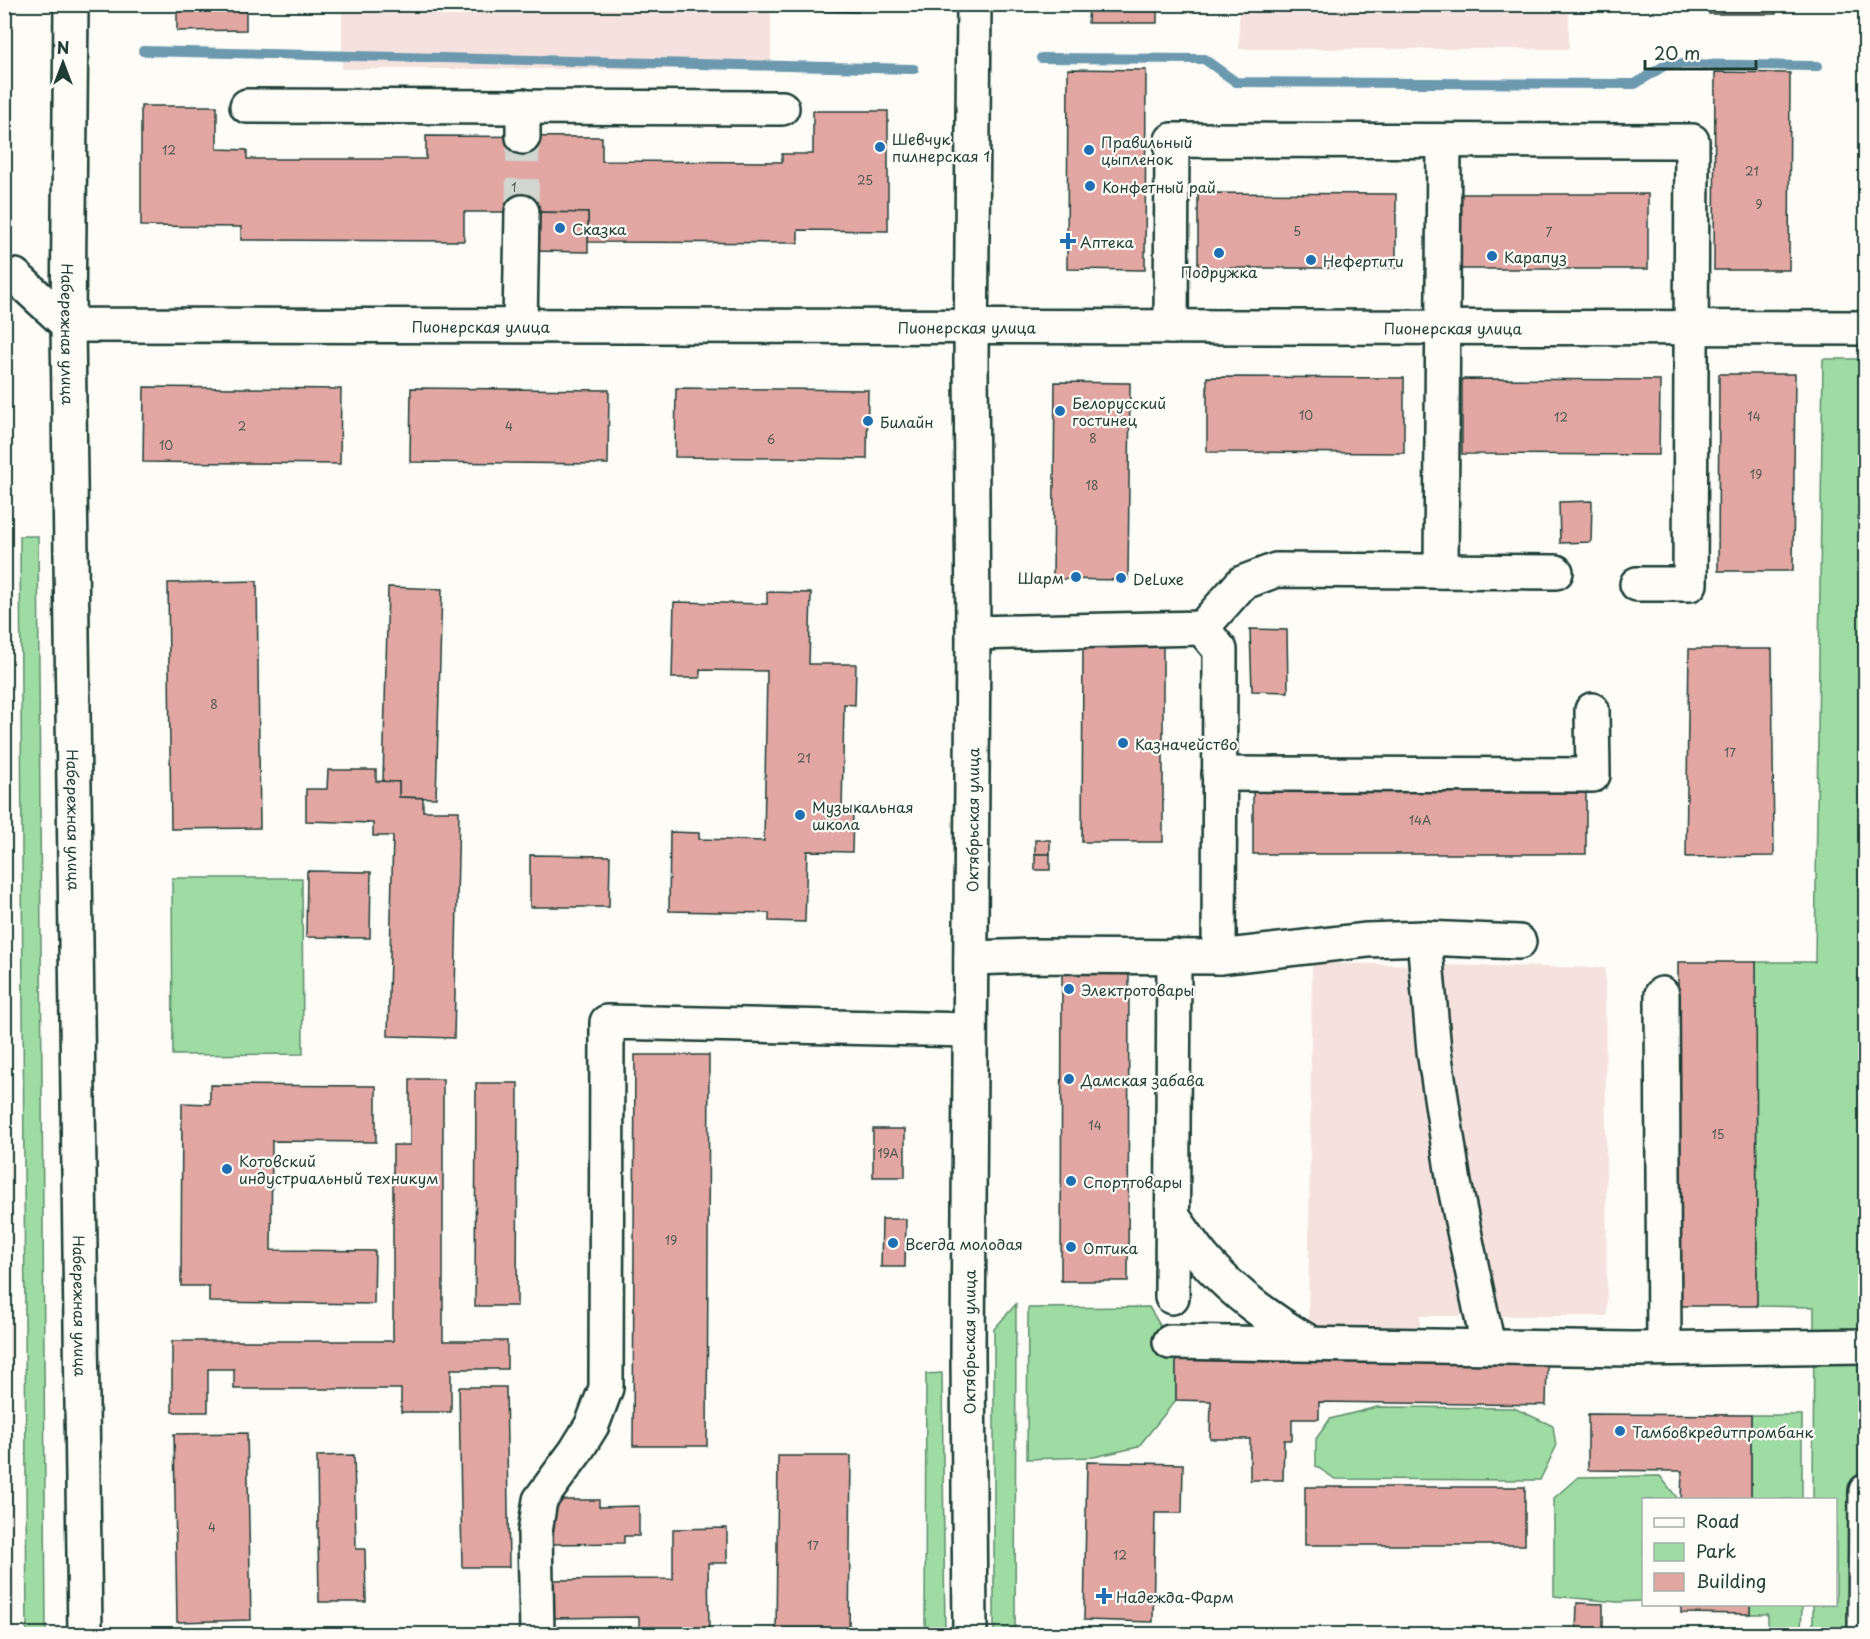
<svg xmlns="http://www.w3.org/2000/svg" width="1870" height="1639" font-family="'Playpen Sans',sans-serif">
  <style>
    .built { fill: #f5e2de }
    .green { fill: #9fdca4; stroke: #5f8c6c; stroke-width: 1.5 }
    .lines { fill: none; stroke-linecap: round; stroke-linejoin: round }
    .stream { stroke: #6c99ae; stroke-width: 10 }
    .building { fill: #e2a7a3; stroke: #1f3d34; stroke-width: 1.5 }
    .minor-tunnel { stroke: #d1d6d0; stroke-width: 33; stroke-dasharray: 33 16; stroke-linecap: butt }
    .minor-casing { stroke: #1f3d34; stroke-width: 38 }
    .minor { stroke: #fdfcf7; stroke-width: 33 }
    .poi-dot { fill: #1f6fb2; stroke: #fdfcf7; stroke-width: 2 }
    .labels { text-anchor: middle; dominant-baseline: central; stroke-width: 4.5; stroke-linejoin: round; paint-order: stroke }
    .number-label { font-size: 12px; fill: #505850 }
    .poi-label { font-size: 15px; fill: #1f3d34; stroke: #fdfcf7; text-anchor: start }
    .street-label { font-size: 15px; fill: #1f3d34; stroke: #fdfcf7 }
  </style>
  <rect width="100%" height="100%" fill="#fdfcf7"/>
  <filter id="ink" filterUnits="userSpaceOnUse"><feTurbulence type="fractalNoise" baseFrequency=".0167" numOctaves="2"/><feDisplacementMap in="SourceGraphic" scale="12" xChannelSelector="R" yChannelSelector="G"/><feConvolveMatrix kernelMatrix="1 2 1 2 8 2 1 2 1" color-interpolation-filters="sRGB"/></filter>
  <g filter="url(#ink)">
    <!-- built -->
    <g class="built">
      <rect x="342" y="5" width="429" height="64"/>
      <rect x="1239" y="5" width="330" height="44"/>
      <polygon points="5,313 6,522 14,1634 4,1634"/>
      <polygon points="1312,963 1605,968 1607,1316 1420,1316 1420,1337 1308,1333"/>
    </g>
    <!-- green -->
    <g class="green">
      <polygon points="1823,359 1865,359 1865,1634 1813,1634 1813,1605 1836,1604 1836,1500 1813,1499 1814,1307 1757,1306 1756,962 1815,962"/>
      <polygon points="20,536 38,536 46,1634 27,1634"/>
      <polygon points="172,878 302,878 303,1054 173,1055"/>
      <polygon points="1016,1304 1015,1634 994,1634 994,1329"/>
      <polygon points="1149,1307 1170,1342 1176,1360 1176,1400 1138,1447 1094,1457 1027,1459 1028,1308"/>
      <polygon points="942,1373 945,1634 925,1634 926,1374"/>
      <polygon points="1377,1407 1514,1408 1553,1426 1556,1447 1540,1480 1335,1479 1316,1466 1316,1439 1330,1419"/>
      <polygon points="1751,1415 1802,1415 1802,1499 1751,1500"/>
      <polygon points="1660,1476 1678,1499 1644,1500 1643,1601 1617,1602 1554,1596 1554,1498 1578,1477"/>
      <polygon points="1750,1605 1802,1605 1801,1634 1768,1634 1768,1614 1750,1614"/>
    </g>
    <g class="lines">
      <!-- stream -->
      <g class="stream">
        <polyline points="143,51 914,69"/>
        <polyline points="1041,58 1204,59 1236,82 1635,84 1667,64 1818,66"/>
      </g>
    </g>
    <!-- building -->
    <g class="building">
      <polygon points="177,4 246,4 246,30 177,31"/>
      <polygon points="791,4 858,4 858,12 791,10"/>
      <polygon points="1089,4 1157,4 1157,23 1088,23"/>
      <rect x="1709" y="4" width="67" height="10"/>
      <polygon points="1068,69 1146,70 1145,270 1067,269"/>
      <polygon points="1715,72 1790,73 1789,270 1714,270"/>
      <polygon points="141,106 217,106 217,149 247,150 247,159 426,159 426,136 602,137 602,161 782,162 782,154 813,154 813,111 888,111 888,231 798,230 798,243 588,242 588,213 532,212 464,212 464,241 241,240 241,227 141,226"/>
      <polygon points="1198,193 1396,194 1396,268 1198,268"/>
      <rect x="1451" y="194" width="197" height="75"/>
      <polygon points="532,212 588,213 588,252 532,251"/>
      <polygon points="1719,374 1795,374 1793,571 1718,571"/>
      <polygon points="1207,377 1404,378 1404,453 1207,452"/>
      <polygon points="1462,379 1660,380 1659,455 1462,454"/>
      <polygon points="1055,382 1130,383 1128,580 1053,579"/>
      <polygon points="144,387 341,389 340,464 143,462"/>
      <polygon points="411,388 609,390 608,464 410,462"/>
      <polygon points="676,388 868,390 867,459 675,457"/>
      <polygon points="1592,501 1591,542 1560,543 1559,502"/>
      <polygon points="257,581 260,828 171,829 168,583"/>
      <polygon points="388,587 442,589 436,798 399,797 399,782 383,782"/>
      <polygon points="767,592 811,593 809,664 856,664 855,705 844,704 842,811 853,811 852,852 807,851 805,922 769,921 769,913 669,911 670,832 699,833 699,839 764,841 767,671 700,670 700,678 672,678 674,602 767,604"/>
      <polygon points="1250,629 1287,630 1288,692 1252,691"/>
      <polygon points="1083,644 1163,645 1163,842 1082,842"/>
      <polygon points="1689,649 1772,649 1774,856 1686,857"/>
      <polygon points="328,770 376,770 376,781 399,782 399,797 423,798 423,811 459,811 454,1038 388,1036 393,836 373,836 373,823 306,821 306,789 327,789"/>
      <rect x="1253" y="787" width="333" height="67"/>
      <rect x="1035" y="840" width="15" height="14"/>
      <rect x="1035" y="854" width="15" height="16"/>
      <polygon points="530,855 610,856 609,907 530,907"/>
      <polygon points="307,871 371,872 370,938 306,937"/>
      <polygon points="1678,962 1756,962 1757,1306 1679,1306"/>
      <polygon points="1062,970 1129,970 1128,1281 1061,1281"/>
      <polygon points="635,1055 709,1055 707,1446 633,1446"/>
      <polygon points="410,1079 443,1079 443,1341 507,1341 507,1369 451,1369 451,1412 401,1412 401,1389 234,1389 234,1369 208,1369 208,1412 172,1412 172,1341 393,1341 393,1145 410,1145"/>
      <polygon points="476,1083 518,1083 517,1306 475,1306"/>
      <polygon points="210,1085 376,1086 376,1142 272,1141 271,1250 375,1251 374,1304 209,1302 209,1286 181,1286 182,1103 210,1104"/>
      <rect x="873" y="1129" width="32" height="48"/>
      <polygon points="882,1219 906,1219 905,1267 881,1267"/>
      <polygon points="1176,1360 1547,1365 1546,1405 1319,1402 1319,1419 1292,1419 1292,1440 1284,1440 1283,1480 1250,1480 1250,1439 1210,1439 1211,1401 1176,1400"/>
      <polygon points="459,1387 506,1387 509,1567 462,1567"/>
      <polygon points="1588,1414 1751,1415 1751,1500 1681,1500 1682,1471 1588,1470"/>
      <polygon points="247,1433 251,1620 177,1622 174,1434"/>
      <polygon points="354,1455 356,1549 365,1549 366,1602 319,1602 317,1456"/>
      <polygon points="778,1456 851,1456 849,1634 776,1634"/>
      <polygon points="1087,1462 1183,1464 1182,1513 1155,1513 1153,1622 1084,1620"/>
      <rect x="1305" y="1487" width="220" height="58"/>
      <polygon points="552,1500 599,1500 599,1507 639,1506 639,1536 624,1536 624,1543 553,1544"/>
      <polygon points="727,1528 727,1563 708,1563 709,1629 639,1630 639,1617 547,1618 546,1580 673,1579 673,1529"/>
      <polygon points="1577,1603 1603,1604 1603,1634 1576,1634"/>
      <polygon points="1681,1604 1750,1604 1750,1614 1681,1613"/>
    </g>
    <g class="lines">
      <!-- minor-tunnel -->
      <polyline class="minor-tunnel" points="522,212 523,137"/>
      <defs>
        <g id="minor">
          <path id="s1" d="M71 4 68 325 85 1634"/>
          <polyline points="247,106 782,108"/>
          <polyline points="523,106 523,137"/>
          <path id="s2" d="M4 276H15L68 325 1866 328"/>
          <polyline points="520,325 522,212"/>
          <polyline points="1171,327 1172,140 1692,141 1690,584 1637,584"/>
          <polyline points="1441,571 1444,141"/>
          <polyline points="1202,628 1242,583 1276,570 1556,572"/>
          <polyline points="973,633 1202,628 1220,650 1219,957"/>
          <polyline points="1219,774 1593,775 1592,710"/>
          <polyline points="1424,938 1434,1051 1454,1183 1488,1346"/>
          <polyline points="971,958 1030,956 1219,957 1367,940 1424,938 1519,942"/>
          <polyline points="1662,994 1664,1348"/>
          <path d="M1173 1217C1183 1230 1192 1245 1203 1258 1233 1293 1272 1321 1312 1344"/>
          <polyline points="1172,1297 1174,956"/>
          <polyline points="1170,1342 1633,1349 1866,1346"/>
          <polyline points="537,1634 535,1532 540,1500 576,1451 592,1425 606,1388 607,1022 970,1030"/>
          <path id="s3" d="M970 1634 968 1353 973 633 971 361 974 4"/>
          <polyline points="1865,1634 1866,1491"/>
        </g>
      </defs>
      <!-- minor casing -->
      <use href="#minor" class="minor-casing"/>
      <!-- minor -->
      <use href="#minor" class="minor"/>
    </g>
  </g>
  <!-- markers -->
  <g class="poi-dot">
    <circle cx="880" cy="147" r="6"/>
    <circle cx="1089" cy="150" r="6"/>
    <circle cx="1090" cy="186" r="6"/>
    <circle cx="560" cy="228" r="6"/>
    <path d="M1065 232h6v6h6v6h-6v6h-6v-6h-6v-6h6z"/>
    <circle cx="1219" cy="253" r="6"/>
    <circle cx="1492" cy="256" r="6"/>
    <circle cx="1311" cy="260" r="6"/>
    <circle cx="1060" cy="411" r="6"/>
    <circle cx="868" cy="421" r="6"/>
    <circle cx="1076" cy="577" r="6"/>
    <circle cx="1121" cy="578" r="6"/>
    <circle cx="1123" cy="743" r="6"/>
    <circle cx="800" cy="815" r="6"/>
    <circle cx="1069" cy="989" r="6"/>
    <circle cx="1069" cy="1079" r="6"/>
    <circle cx="227" cy="1169" r="6"/>
    <circle cx="1071" cy="1181" r="6"/>
    <circle cx="893" cy="1243" r="6"/>
    <circle cx="1071" cy="1247" r="6"/>
    <circle cx="1620" cy="1431" r="6"/>
    <path d="M1101 1587h6v6h6v6h-6v6h-6v-6h-6v-6h6z"/>
  </g>
  <g class="labels">
    <!-- number labels -->
    <g class="number-label">
      <text x="169" y="150">12</text>
      <text x="1752" y="171">21</text>
      <text x="865" y="180">25</text>
      <text x="514" y="187">1</text>
      <text x="1759" y="204">9</text>
      <text x="1297" y="231">5</text>
      <text x="1549" y="232">7</text>
      <text x="1306" y="415">10</text>
      <text x="1754" y="416">14</text>
      <text x="1561" y="417">12</text>
      <text x="242" y="426">2</text>
      <text x="509" y="426">4</text>
      <text x="1093" y="438">8</text>
      <text x="771" y="439">6</text>
      <text x="166" y="445">10</text>
      <text x="1756" y="474">19</text>
      <text x="1092" y="485">18</text>
      <text x="214" y="704">8</text>
      <text x="1730" y="752">17</text>
      <text x="804" y="758">21</text>
      <text x="1420" y="820">14А</text>
      <text x="1095" y="1125">14</text>
      <text x="1718" y="1134">15</text>
      <text x="888" y="1153">19А</text>
      <text x="671" y="1240">19</text>
      <text x="212" y="1527">4</text>
      <text x="813" y="1545">17</text>
      <text x="1120" y="1555">12</text>
    </g>
    <!-- poi labels -->
    <g class="poi-label">
      <text x="892" y="138">Шевчук<tspan x="892" dy="17">пилнерская 1</tspan></text>
      <text x="1101" y="141">Правильный<tspan x="1101" dy="17">цыпленок</tspan></text>
      <text x="1102" y="186">Конфетный рай</text>
      <text x="572" y="228">Сказка</text>
      <text x="1080" y="241">Аптека</text>
      <text x="1504" y="256">Карапуз</text>
      <text x="1323" y="260">Нефертити</text>
      <text x="1219" y="271" text-anchor="middle">Подружка</text>
      <text x="1072" y="402">Белорусский<tspan x="1072" dy="17">гостинец</tspan></text>
      <text x="880" y="421">Билайн</text>
      <text x="1064" y="577" text-anchor="end">Шарм</text>
      <text x="1133" y="578">DeLuxe</text>
      <text x="1135" y="743">Казначейство</text>
      <text x="812" y="806">Музыкальная<tspan x="812" dy="17">школа</tspan></text>
      <text x="1081" y="989">Электротовары</text>
      <text x="1081" y="1079">Дамская забава</text>
      <text x="239" y="1160">Котовский<tspan x="239" dy="17">индустриальный техникум</tspan></text>
      <text x="1083" y="1181">Спорттовары</text>
      <text x="905" y="1243">Всегда молодая</text>
      <text x="1083" y="1247">Оптика</text>
      <text x="1632" y="1431">Тамбовкредитпромбанк</text>
      <text x="1116" y="1596">Надежда-Фарм</text>
    </g>
    <!-- street labels -->
    <g class="street-label">
      <text stroke="none"><textPath href="#s2" startOffset="496">Пионерская улица</textPath></text>
      <text stroke="none"><textPath href="#s2" startOffset="982">Пионерская улица</textPath></text>
      <text stroke="none"><textPath href="#s2" startOffset="1468">Пионерская улица</textPath></text>
      <text stroke="none"><textPath href="#s1" startOffset="330">Набережная улица</textPath></text>
      <text stroke="none"><textPath href="#s3" startOffset="814">Октябрьская улица</textPath></text>
      <text stroke="none"><textPath href="#s1" startOffset="816">Набережная улица</textPath></text>
      <text stroke="none"><textPath href="#s1" startOffset="1302">Набережная улица</textPath></text>
      <text stroke="none"><textPath href="#s3" startOffset="292">Октябрьская улица</textPath></text>
    </g>
  </g>
  <!-- margin -->
  <rect width="1870" height="1639" fill="none" stroke="#fdfcf7" stroke-width="24"/>
  <rect x="12" y="12" width="1846" height="1615" fill="none" stroke="#1f3d34" stroke-width="2" filter="url(#ink)"/>
  <!-- legend -->
  <rect x="1642" y="1498" width="195" height="108" fill="#fdfcf7" stroke="#a4b0a9" stroke-width="1.5"/>
  <rect x="1654" y="1518" width="30" height="9" fill="#fdfcf7" stroke="#a4b0a9" stroke-width="1.5"/>
  <text x="1696" y="1528" font-size="18" fill="#1f3d34">Road</text>
  <rect x="1654" y="1543" width="30" height="18" fill="#9fdca4" stroke="#a4b0a9" stroke-width="1.5"/>
  <text x="1696" y="1558" font-size="18" fill="#1f3d34">Park</text>
  <rect x="1654" y="1573" width="30" height="18" fill="#e2a7a3" stroke="#a4b0a9" stroke-width="1.5"/>
  <text x="1696" y="1588" font-size="18" fill="#1f3d34">Building</text>
  <!-- north arrow -->
  <g transform="translate(63 63)" stroke="#fdfcf7" stroke-width="4.5" paint-order="stroke">
  <path d="M0-4.5L10 22L0 15L-10 22Z" fill="#1f3d34"/>
  <text y="-9" font-size="16" font-weight="bold" text-anchor="middle" fill="#1f3d34">N</text>
  </g>
  <!-- scale -->
  <path d="M1645 60v9h111v-9" fill="none" stroke="#1f3d34" stroke-width="3"/>
  <text x="1654" y="60" font-size="18" fill="#1f3d34" stroke="#fdfcf7" stroke-width="4.5" paint-order="stroke">20 m</text>
</svg>
